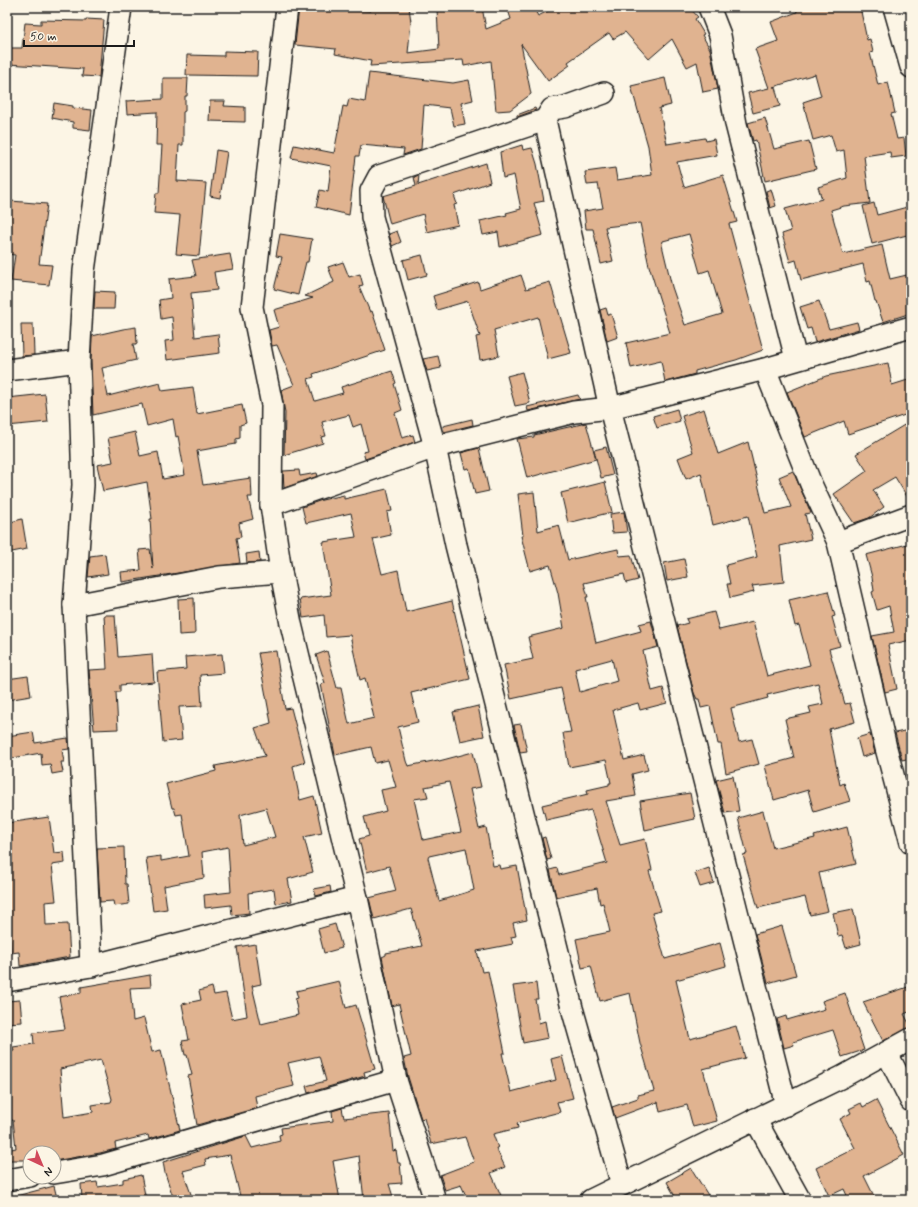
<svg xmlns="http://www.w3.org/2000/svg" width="918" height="1207" font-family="Mynerve,sans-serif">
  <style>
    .building { fill: #e0b390; stroke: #1c1c1c; fill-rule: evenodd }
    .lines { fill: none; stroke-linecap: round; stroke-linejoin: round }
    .minor-casing { stroke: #1c1c1c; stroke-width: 24 }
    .minor { stroke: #fcf5e5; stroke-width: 21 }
  </style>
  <rect width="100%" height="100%" fill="#fcf5e5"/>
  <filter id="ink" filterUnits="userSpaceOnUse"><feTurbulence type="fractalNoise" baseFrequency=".025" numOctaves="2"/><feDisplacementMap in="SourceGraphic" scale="8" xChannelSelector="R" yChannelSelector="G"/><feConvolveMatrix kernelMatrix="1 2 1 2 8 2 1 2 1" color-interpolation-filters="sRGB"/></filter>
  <g filter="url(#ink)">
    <!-- building -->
    <g class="building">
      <polygon points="299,7 371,11 370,7 409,7 411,22 408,53 439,49 437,9 482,7 486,29 511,19 507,7 533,7 538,16 556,7 689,7 698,17 695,19 704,34 702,35 710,49 718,89 703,92 697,62 687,67 672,39 649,59 625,32 613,39 609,33 568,62 570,65 548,81 521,44 531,94 510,110 496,111 491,61 464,66 463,60 370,66 371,61 335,54 336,49 295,45"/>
      <polygon points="796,7 860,7 867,40 870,39 873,52 870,53 878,85 888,82 895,113 891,114 897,139 904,138 906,156 891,158 890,152 864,156 870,203 844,206 831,210 843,254 882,245 890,279 911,274 911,313 883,322 876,301 875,301 870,281 867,282 863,264 801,280 796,260 790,262 782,234 791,231 785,209 822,199 818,187 847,178 844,150 836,152 831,135 813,140 803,102 821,96 815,74 773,87 775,87 780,106 753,113 748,93 769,88 755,49 778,41 771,22 797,12"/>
      <polygon points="86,19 104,20 99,77 82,76 83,69 8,64 9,48 22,48 25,23 41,24 41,20 86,21"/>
      <polygon points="224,51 258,52 257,76 186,75 187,55 224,56"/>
      <polygon points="369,73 453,83 469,80 473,100 461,103 465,124 454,126 450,108 424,105 421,149 403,155 404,149 361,145 359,156 356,156 349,215 316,207 320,190 328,192 331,166 291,158 294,145 334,153 343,106 347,107 349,99 365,102"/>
      <polygon points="163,78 188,78 187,96 185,96 185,111 183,112 183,145 179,145 177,181 206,183 199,256 176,254 180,215 154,213 156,193 159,193 162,145 156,145 157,112 127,114 126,101 163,99"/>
      <path d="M665 78 671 105 659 108 667 144 705 138 706 141 714 139 717 155 677 162 684 187 723 175 737 222 729 224 763 350 736 360 695 371V374L665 382 661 361 631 368 626 343 670 333 649 266 640 223 605 227 613 261 601 264 593 229H586L584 211 603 208 598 184 587 185 585 172 615 168 617 180 652 175 648 146 631 86ZM689 234 700 273 709 270 722 314 685 325 672 287 662 245 663 241Z"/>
      <polygon points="210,101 225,101 224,106 245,107 245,122 209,121"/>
      <polygon points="54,103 73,106 73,108 92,110 90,130 73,128 73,122 52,118"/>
      <polygon points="535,108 536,110 517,117 517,115"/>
      <polygon points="765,118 774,149 809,141 816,169 765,181 756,140 753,141 748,123"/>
      <polygon points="522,145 523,150 532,148 537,164 544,201 534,203 543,235 500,247 498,232 483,235 480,221 507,215 506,213 521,209 514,175 503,178 500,152"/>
      <polygon points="216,150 227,152 220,198 210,196"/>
      <polygon points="486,163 490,182 454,195 457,204 454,205 458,225 427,232 423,214 390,224 383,196 416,186 414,177 419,175 418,185"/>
      <polygon points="771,189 776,206 770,208 766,191"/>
      <polygon points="11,201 47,204 39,264 52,265 49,285 11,281 15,255 7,254"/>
      <polygon points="874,203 877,215 911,206 911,234 872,244 863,206"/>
      <polygon points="397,231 401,242 392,246 389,234"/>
      <polygon points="280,234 312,239 308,262 306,262 298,295 274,289 282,257 276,256"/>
      <polygon points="230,254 233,269 214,272 217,290 191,293 195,337 218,334 220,353 167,360 165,341 174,340 172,317 161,319 159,300 171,298 169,279 196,276 192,260"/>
      <polygon points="422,255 427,275 408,280 403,260"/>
      <polygon points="343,262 349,277 360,274 363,285 359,286 370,312 372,311 385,350 313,374 314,377 308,379 315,401 343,393 341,387 392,371 396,383 394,384 402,410 395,413 402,438 413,435 415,442 365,459 363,452 368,451 361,424 353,427 349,415 322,422 326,436 321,437 323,443 284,455 285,413 281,390 294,385 277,345 272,346 269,330 279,327 274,310 313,298 305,296 334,282 328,267"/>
      <polygon points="521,275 526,289 550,282 571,353 548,359 538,317 494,330 499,356 480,360 476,337 480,336 468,301 437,310 433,296 478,282 480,289"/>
      <polygon points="95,291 115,292 114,309 94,309"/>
      <polygon points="819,301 829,329 857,322 859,329 815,342 811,328 807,329 800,307"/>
      <polygon points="606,308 608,315 611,314 618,337 607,341 600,310"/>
      <polygon points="21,324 33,324 34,355 22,356"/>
      <polygon points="136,327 137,344 133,344 136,360 102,368 108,396 160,383 162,391 193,387 197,414 242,405 246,423 240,425 240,438 236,439 236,444 197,451 203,485 251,478 252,497 248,497 253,519 239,523 241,537 236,538 240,563 122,582 121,572 141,570 139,550 150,549 153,569 150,519 152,519 147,482 103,491 97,465 113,462 108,438 135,432 140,456 158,452 163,479 185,475 178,436 176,437 173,419 147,426 142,404 93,415 91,361 92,336 123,329"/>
      <polygon points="438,356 441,368 427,371 423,359"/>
      <polygon points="888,363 892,385 911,379 911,413 848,434 844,421 805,437 787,392 826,376"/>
      <polygon points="522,372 530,403 515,406 507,376"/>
      <polygon points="45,394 48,422 7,426 7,398"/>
      <polygon points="578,395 580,399 528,411 527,407"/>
      <polygon points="677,409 680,421 657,428 653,416"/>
      <polygon points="704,409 718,454 748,442 765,513 791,507 779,477 793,471 811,513 805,514 811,539 780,546 784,582 752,586 754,592 730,598 727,584 730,584 726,565 757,557 748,516 713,525 701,473 686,479 678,458 693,452 682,416"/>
      <polygon points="472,419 473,425 444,432 443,426"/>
      <polygon points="911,421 911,503 895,477 873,490 884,507 869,518 854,523 834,494 867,471 856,454"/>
      <polygon points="586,423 596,459 527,478 517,439 534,437 534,435"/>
      <polygon points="606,447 613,475 601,478 594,450"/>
      <polygon points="479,448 489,491 475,494 469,468 465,469 461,453"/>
      <polygon points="299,470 300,476 317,473 318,476 284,488 283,471"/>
      <polygon points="605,482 612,512 568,523 561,493"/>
      <path d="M387 489 392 511 387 512 391 535 373 539 382 574 398 570 406 612 452 601 470 679 411 693 418 722 398 727 406 761 408 766 438 760 439 761 473 752 481 787 470 789 479 829 486 827 493 866 499 865 500 869 517 866 527 920 513 923 516 936 511 937 513 944 477 951 482 972 488 971 505 1053H502L511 1092 556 1080 551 1059 562 1056 573 1098 557 1102 560 1112 517 1123 518 1128 493 1134 498 1148H496L505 1167 491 1173 503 1200H468L461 1185 445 1190 440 1175 474 1162 465 1137 431 1144 424 1118 421 1119 408 1077 404 1058 411 1056 399 1004 392 1006 382 957 386 955V953L422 946 411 909 374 919 369 898 396 891 389 866 367 872 359 839 369 836 364 817 386 811 381 790 396 787 388 760 375 763 371 747 335 755 321 684 325 683 316 655 327 651 337 688H341L349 724 374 718 365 678 360 680 350 635 326 637 324 615 303 618 300 599 331 595 323 542 356 537 351 513 306 523 302 507 322 500 344 495V499ZM449 782 461 832 423 840 414 799 428 797 425 787ZM466 848 474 890 439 901 428 858 429 856Z"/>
      <path d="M534 492 538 531 559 525 568 560 618 549 619 556 631 555 638 580 626 583 624 574 584 583 588 597H586L596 643 641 631 639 624 651 621 658 647 643 651 652 691 663 688 667 703 640 710 638 703 613 710 624 760 644 755 648 770 632 774 636 796 606 801 620 845 645 839 652 870 649 871 661 911 652 913 665 959 720 943 726 966 676 980 690 1039 736 1026 745 1058 703 1069 717 1121 693 1127 687 1105 660 1112 658 1102 615 1118 612 1107 638 1098V1095L654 1091 640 1043 630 993 600 1001 591 966 582 968 576 939 610 932 603 903 600 904 597 888 556 897 550 870 557 868 559 875 607 863 591 810 546 820 542 805 588 794 587 790 609 785V783H611L606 760 569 767 563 733 571 732 561 688 511 699 504 665 533 659 528 637 564 628 558 593 550 565 530 571 521 536H523L518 494ZM612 659 617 681 580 692 575 669Z"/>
      <polygon points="624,512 627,532 612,533 610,514"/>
      <polygon points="22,519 27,549 7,553 7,523"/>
      <polygon points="911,543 911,640 888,645 897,689 885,692 872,636 894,632 889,606 877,610 872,592 874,591 872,577 866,555"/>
      <polygon points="259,552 260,562 247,563 246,554"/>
      <polygon points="105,554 108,574 88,577 90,556"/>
      <polygon points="684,559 688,577 667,581 664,563"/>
      <polygon points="828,591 835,616 832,617 840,646 829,649 845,704 850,703 855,722 829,729 840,785 844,783 850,801 814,812 808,790 774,800 765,766 794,758 785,719 811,713 809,707 823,704 818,683 767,695 768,698 731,708 739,742 752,739 759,764 726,773 721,744 718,744 710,706 701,708 699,699 697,699 694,693 677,626 688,623 686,619 714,612 719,630 753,622 767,676 810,665 799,625 795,626 789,600"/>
      <polygon points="194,598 195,634 179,635 178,599"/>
      <polygon points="104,615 115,615 118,657 152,654 154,682 120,685 120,692 116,692 118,729 94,730 89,670 107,669"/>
      <path d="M276 651 285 709 291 708 305 762 293 766 300 800 314 796 322 833 304 837 313 872 288 879 292 901 276 904 274 889 248 893 249 913 232 915 231 905 205 908 204 895 231 892 228 847 202 852 204 878 164 886 167 909 153 911 146 858 161 856V861L189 856 182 814 176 815 174 808H172L166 784 216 771 215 766 265 756 255 728 271 723 258 653ZM266 808 275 837 243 845 240 815Z"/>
      <polygon points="222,654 224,673 200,675 202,706 179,707 182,740 163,742 157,672 186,669 185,657"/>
      <polygon points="28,676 31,696 7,700 7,679"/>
      <polygon points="478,706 484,736 460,741 453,712"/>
      <polygon points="521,724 527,751 520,752 514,725"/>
      <polygon points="909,730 911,758 902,760 895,733"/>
      <polygon points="33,732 35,743 68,738 69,749 62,750 64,762 61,762 63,772 52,774 50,764 42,765 41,753 7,759 7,736"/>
      <polygon points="870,734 875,753 862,757 857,738"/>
      <polygon points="733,776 739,811 725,813 716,780"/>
      <polygon points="690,793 695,819 645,830 640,801"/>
      <polygon points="763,811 773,848 815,838 814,836 847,827 856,864 819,873 828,911 810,915 805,897 758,908 743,855 747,854 738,818"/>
      <polygon points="49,817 54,853 64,852 65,863 52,865 56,901 45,902 46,925 68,924 70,957 20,966 19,952 11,953 10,939 7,940 7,823"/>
      <polygon points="545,837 551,859 547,860 542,838"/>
      <polygon points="124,847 125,884 127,884 129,904 114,906 113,901 100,902 97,848"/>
      <polygon points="709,868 714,883 700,887 695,873"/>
      <polygon points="330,886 331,892 316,896 314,889"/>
      <polygon points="853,909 861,944 846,948 842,935 838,936 833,913"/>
      <polygon points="335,924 342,948 324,953 318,929"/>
      <polygon points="782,926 796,975 768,983 755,934"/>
      <polygon points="255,944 261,984 252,986 261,1024 298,1015 295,999 298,998 296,991 339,981 346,1008 356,1005 375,1069 364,1072 365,1076 308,1093 306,1086 326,1081 319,1056 288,1063 294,1086 255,1096 257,1108 197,1125 188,1076 192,1075 187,1055 185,1055 182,1041 189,1040 182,1004 201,1000 199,991 212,987 214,995 226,993 232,1019 247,1016 237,947"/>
      <path d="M150 975 151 987 130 988 133 1021 144 1018 152 1052 161 1050 180 1130 149 1139 148 1135 115 1143 116 1149 100 1153 54 1161V1153H30V1160H7V1150L16 1148 13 1120 7 1121V1052L14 1051 13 1047 34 1044 33 1033 65 1029 59 997 81 993V987ZM101 1060 112 1099 111 1102 92 1105 93 1112 64 1117 60 1069Z"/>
      <polygon points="536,983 538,999 535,999 539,1023 545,1021 548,1038 523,1043 513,986"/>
      <polygon points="911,986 911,1011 904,1014 911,1027 883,1041 863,1002"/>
      <polygon points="845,993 864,1050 842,1057 833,1030 793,1042 794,1045 784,1048 777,1019 786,1016 787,1020 825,1009 822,1001"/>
      <polygon points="20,1000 22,1022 7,1023 7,1001"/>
      <polygon points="876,1100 904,1155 864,1176 876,1200 849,1200 844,1189 829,1196 816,1168 855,1148 840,1119 851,1113 849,1109 861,1103 863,1107"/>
      <polygon points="342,1108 344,1118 389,1113 393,1151 396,1150 398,1163 400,1163 402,1183 389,1184 394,1200 364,1200 359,1156 333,1161 340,1200 241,1200 230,1155 205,1159 206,1165 183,1171 193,1200 174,1200 165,1173 163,1162 246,1136 252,1148 280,1141 279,1135 282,1134 281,1128 333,1121 332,1111"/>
      <polygon points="691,1168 711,1200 677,1200 667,1182"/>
      <polygon points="141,1175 146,1200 82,1200 81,1184 97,1182 98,1187 123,1183 123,1179"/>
      <polygon points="54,1186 57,1198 17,1200 16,1196"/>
    </g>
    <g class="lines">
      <defs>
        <g id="minor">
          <polyline points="709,7 720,35 736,124 796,359"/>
          <polyline points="894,7 911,67"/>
          <polyline points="545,120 552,109 565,107 604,93"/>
          <polyline points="765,369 811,484 838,542 886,748 911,843"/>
          <polyline points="7,370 79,361"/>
          <polyline points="271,505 272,405 252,307 287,7"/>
          <polyline points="838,542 911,515"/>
          <polyline points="74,605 219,577 281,572"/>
          <polyline points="91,966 74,605 83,485 79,361 84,271 121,7"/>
          <polyline points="7,981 91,966 357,898"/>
          <polyline points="887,1053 911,1101"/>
          <polyline points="755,1119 800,1200"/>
          <polyline points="54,1173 103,1165 396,1080"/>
          <polyline points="7,1180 30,1176"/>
          <polyline points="622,1185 572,1008 456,545 435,447 372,217 371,191 379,176 545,120 610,408 786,1105"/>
          <polyline points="435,1200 396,1080 357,898 291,624 281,572 271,505 435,447 574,412 610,408 765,369 911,327"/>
          <polyline points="591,1200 842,1077 911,1039"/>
        </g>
      </defs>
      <!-- minor casing -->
      <use href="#minor" class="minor-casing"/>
      <!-- minor -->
      <use href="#minor" class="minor"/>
    </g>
  </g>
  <!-- margin -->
  <rect width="918" height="1207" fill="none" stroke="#fcf5e5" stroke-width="24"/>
  <rect x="12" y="12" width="894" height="1183" fill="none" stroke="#1c1c1c" stroke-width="1.5" filter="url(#ink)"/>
  <!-- north arrow -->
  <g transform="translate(42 1165) rotate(136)"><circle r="19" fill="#fcf5e5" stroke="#a29e95"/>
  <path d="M0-3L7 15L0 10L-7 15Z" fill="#d1495b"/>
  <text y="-6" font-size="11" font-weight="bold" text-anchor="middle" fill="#1c1c1c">N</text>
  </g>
  <!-- scale -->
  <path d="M24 40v6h110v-6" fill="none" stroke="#1c1c1c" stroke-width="2"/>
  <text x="30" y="40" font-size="12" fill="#1c1c1c" stroke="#fcf5e5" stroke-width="3" paint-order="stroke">50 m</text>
</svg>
